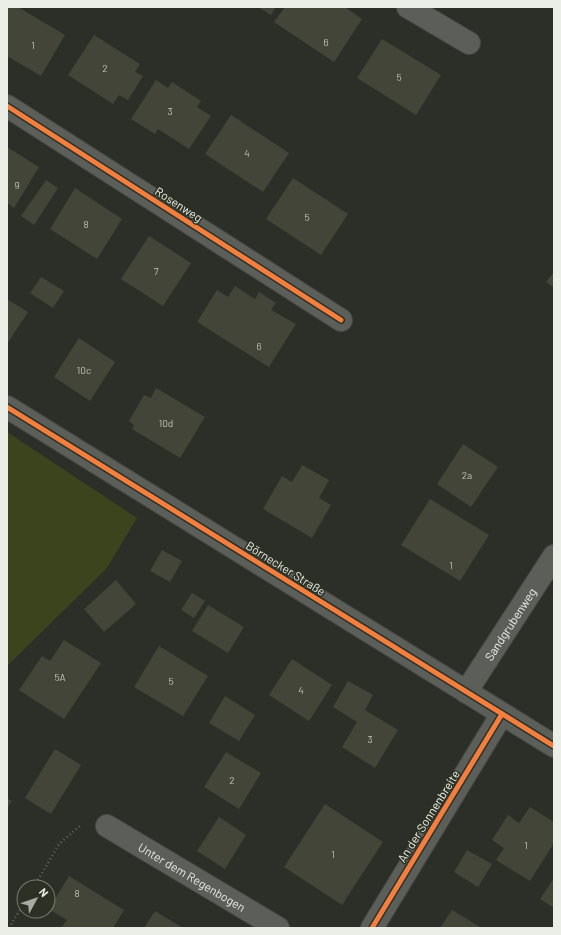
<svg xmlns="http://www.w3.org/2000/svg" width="561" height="935" font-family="Barlow,sans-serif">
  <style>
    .green { fill: #3b441d }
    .building { fill: #424538 }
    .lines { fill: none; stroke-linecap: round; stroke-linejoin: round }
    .street-casing { stroke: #484944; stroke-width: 24 }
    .path { stroke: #646561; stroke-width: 2.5; stroke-dasharray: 1 3; stroke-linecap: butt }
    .street { stroke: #5c5e59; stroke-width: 22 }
    .cycleway-casing { stroke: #2d3125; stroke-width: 8 }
    .cycleway { stroke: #f27e40; stroke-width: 5 }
    .labels { text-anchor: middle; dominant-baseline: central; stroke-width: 3; stroke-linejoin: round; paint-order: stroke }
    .number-label { font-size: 10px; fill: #c1c4ba }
    .street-label { font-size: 12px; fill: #ebeee6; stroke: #2d3125 }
  </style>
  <rect width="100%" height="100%" fill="#2c2e28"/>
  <!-- green -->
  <polygon class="green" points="7,432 137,518 107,568 7,666"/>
  <!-- building -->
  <g class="building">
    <polygon points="7,7 18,7 65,35 41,76 7,56"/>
    <polygon points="258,7 276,7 271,15"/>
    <polygon points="285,7 345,7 362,19 334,62 274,22"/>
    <polygon points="94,35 140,64 135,72 143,76 128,100 119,95 113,104 68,75"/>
    <polygon points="382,39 441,75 416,115 357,78"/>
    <polygon points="156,80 168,88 172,82 201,101 197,107 211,116 189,149 158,129 155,134 131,119"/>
    <polygon points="231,115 289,153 263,192 205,154"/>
    <polygon points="7,147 39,167 14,208 7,203"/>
    <polygon points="293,178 348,214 321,255 266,219"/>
    <polygon points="46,180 58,188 34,225 21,216"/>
    <polygon points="75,188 122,219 97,259 50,229"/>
    <polygon points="149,236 191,263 163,306 121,279"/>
    <polygon points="554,272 554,288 546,282"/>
    <polygon points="41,277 64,291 53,308 30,293"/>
    <polygon points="235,286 255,299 259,292 276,303 271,310 296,324 269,367 197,322 217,290 228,297"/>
    <polygon points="7,299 28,312 7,344"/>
    <polygon points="79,338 115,362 90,401 54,377"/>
    <polygon points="156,388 205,417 180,458 132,429 134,425 129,421 144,395 151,398"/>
    <polygon points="463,444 498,467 471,507 437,484"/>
    <polygon points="302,465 329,480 319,498 331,505 312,538 263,509 282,476 292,482"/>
    <polygon points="430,499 489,535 460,581 401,545"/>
    <polygon points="162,550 182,561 170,582 150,571"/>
    <polygon points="116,580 136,604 104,632 84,609"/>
    <polygon points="192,593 205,601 194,618 181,610"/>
    <polygon points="208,605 244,627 228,653 192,631"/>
    <polygon points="64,640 101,663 64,719 19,690 42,656 50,661"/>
    <polygon points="159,646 208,676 183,716 134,687"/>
    <polygon points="292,659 332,685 309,721 269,695"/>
    <polygon points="348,681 373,695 365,710 398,730 375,768 342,747 357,722 333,707"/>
    <polygon points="225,696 255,715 239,741 209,723"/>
    <polygon points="55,749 81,765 51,814 25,798"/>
    <polygon points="226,752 261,773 239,809 204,787"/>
    <polygon points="7,798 12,801 7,808"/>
    <polygon points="325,804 383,842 342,905 284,867"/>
    <polygon points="530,807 554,822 554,843 530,881 496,860 504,848 492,840 508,815 519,823"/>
    <polygon points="219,817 246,835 225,869 197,851"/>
    <polygon points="467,850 492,864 478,887 454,872"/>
    <polygon points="69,876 124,910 113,928 61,928 67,920 49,909"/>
    <polygon points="554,878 554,908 540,899"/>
    <polygon points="452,910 482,928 440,928"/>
    <polygon points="155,911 183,928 144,928"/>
  </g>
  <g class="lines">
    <defs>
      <g id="street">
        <polyline points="408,7 469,43"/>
        <polyline points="7,106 341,320"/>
        <polyline points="7,407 554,746"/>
        <path id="s1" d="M466 692 554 556"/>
        <path id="s2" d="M107 826 278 928"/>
        <polyline points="372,928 502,714"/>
      </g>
    </defs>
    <!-- street casing -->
    <use href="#street" class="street-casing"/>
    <!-- path -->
    <g class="path">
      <polyline points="34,887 59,844 80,826"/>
      <polyline points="9,928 24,903"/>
    </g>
    <!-- street -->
    <use href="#street" class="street"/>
    <defs>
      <g id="cycleway">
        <polyline points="7,106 341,320"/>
        <polyline points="7,407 554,746"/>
        <polyline points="372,928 502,714"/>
      </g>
    </defs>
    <!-- cycleway casing -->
    <use href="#cycleway" class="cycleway-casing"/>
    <!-- cycleway -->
    <use href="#cycleway" class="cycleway"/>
  </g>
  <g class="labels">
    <!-- number labels -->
    <g class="number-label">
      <text x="326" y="42">6</text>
      <text x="33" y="45">1</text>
      <text x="105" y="68">2</text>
      <text x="399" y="77">5</text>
      <text x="170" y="111">3</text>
      <text x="247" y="153">4</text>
      <text x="17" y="185">9</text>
      <text x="307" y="217">5</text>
      <text x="86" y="224">8</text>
      <text x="156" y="271">7</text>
      <text x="259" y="346">6</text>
      <text x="84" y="370">10c</text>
      <text x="166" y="423">10d</text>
      <text x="467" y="475">2a</text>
      <text x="451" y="565">1</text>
      <text x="60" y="677">5A</text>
      <text x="171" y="681">5</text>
      <text x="301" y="690">4</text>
      <text x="370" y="739">3</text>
      <text x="232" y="780">2</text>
      <text x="526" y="845">1</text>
      <text x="333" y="854">1</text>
      <text x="77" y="893">8</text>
    </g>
    <!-- street labels -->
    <g class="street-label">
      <text transform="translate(179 204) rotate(33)">Rosenweg</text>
      <text transform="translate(286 568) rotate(32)">Börnecker Straße</text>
      <text stroke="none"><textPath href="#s1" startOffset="81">Sandgrubenweg</textPath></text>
      <text transform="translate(428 816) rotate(-58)">An der Sonnenbreite</text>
      <text stroke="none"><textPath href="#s2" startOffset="99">Unter dem Regenbogen</textPath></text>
    </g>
  </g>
  <!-- border -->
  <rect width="561" height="935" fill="none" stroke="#ebeee6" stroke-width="16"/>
  <!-- north arrow -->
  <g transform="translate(36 899) rotate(50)"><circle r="19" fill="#2d3125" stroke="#797d72"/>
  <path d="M0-3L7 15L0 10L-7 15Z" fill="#a8aba4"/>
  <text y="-6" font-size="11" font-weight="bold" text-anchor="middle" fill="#ebeee6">N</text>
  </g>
</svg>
